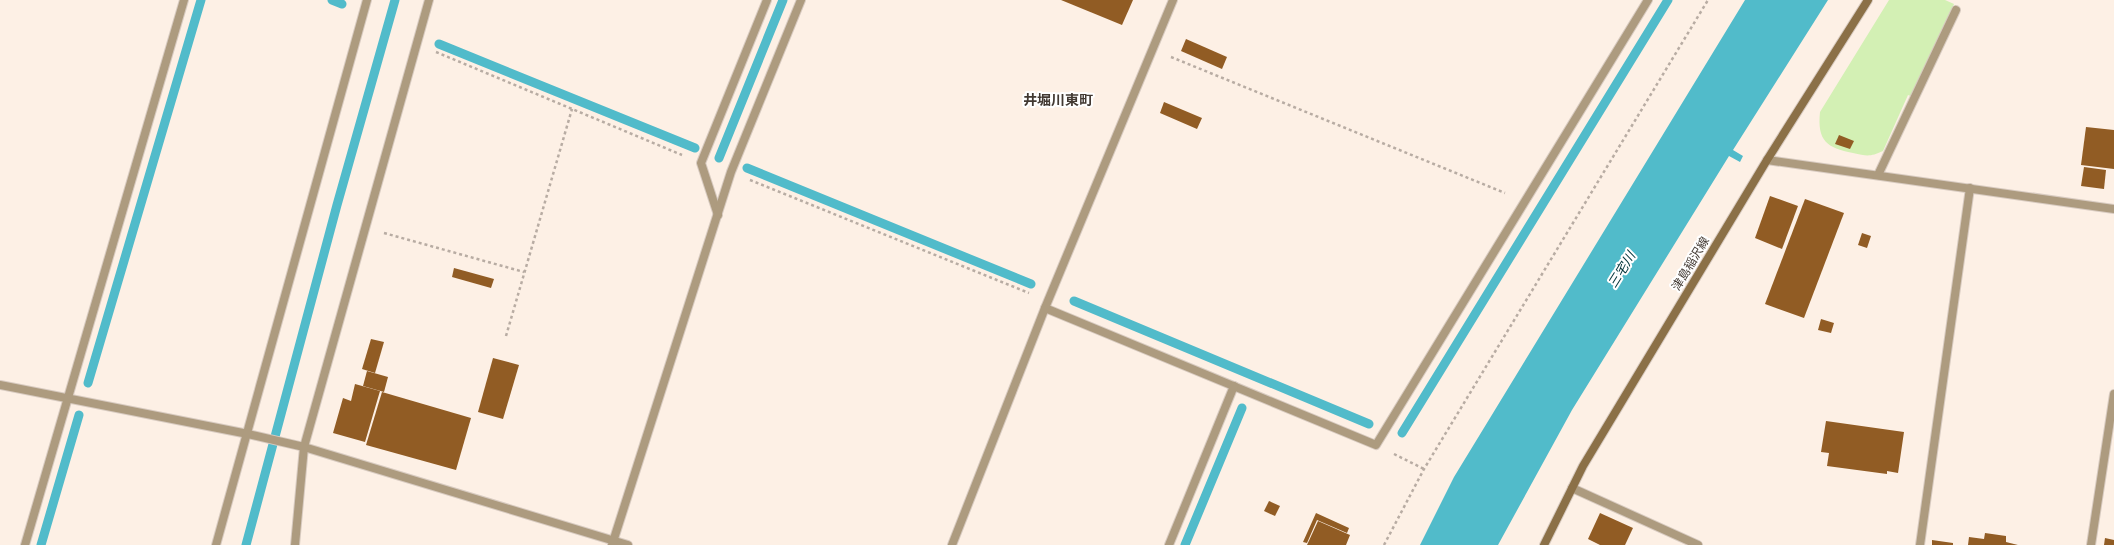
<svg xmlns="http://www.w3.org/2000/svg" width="2114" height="545" font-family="'Source Sans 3','Noto Sans JP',sans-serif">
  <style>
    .green { fill: #d3f0b4 }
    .water { fill: #51bbca }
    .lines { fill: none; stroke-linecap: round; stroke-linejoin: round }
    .stream { stroke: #51bbca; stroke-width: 9 }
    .building { fill: #915c24 }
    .service-casing { stroke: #d8cbc1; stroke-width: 10 }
    .minor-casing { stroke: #d8cbc1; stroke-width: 10 }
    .tertiary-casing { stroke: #d8cbc1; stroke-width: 10 }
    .secondary-casing { stroke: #d8cbc1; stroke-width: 10 }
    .path { stroke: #b8aca3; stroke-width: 2.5; stroke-dasharray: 3 3; stroke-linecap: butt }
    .service { stroke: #ad9b7f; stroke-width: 8 }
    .minor { stroke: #ad9b7f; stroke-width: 8 }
    .tertiary { stroke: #ad9b7f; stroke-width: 8 }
    .secondary { stroke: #8b7047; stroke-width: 8 }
    .labels { text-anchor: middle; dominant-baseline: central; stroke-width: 4; stroke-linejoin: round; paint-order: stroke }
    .street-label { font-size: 12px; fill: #423932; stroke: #fff }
    .water-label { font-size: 13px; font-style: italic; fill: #003339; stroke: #fff }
    .quarter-label { font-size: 14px; font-weight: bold; fill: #423932; stroke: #fff }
  </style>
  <rect width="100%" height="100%" fill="#fdf0e5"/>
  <!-- green -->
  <path class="green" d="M1889 0H1945L1954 4 1913 97 1908 95 1883 151C1870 157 1867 156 1853 153 1827 148 1817 141 1820 112Z"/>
  <!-- water -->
  <polygon class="water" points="1745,0 1828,0 1733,150 1743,156 1740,162 1729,156 1572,410 1498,545 1420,545 1454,477"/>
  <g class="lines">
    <!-- stream -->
    <g class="stream">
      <polyline points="332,0 342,4"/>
      <polyline points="439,44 695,148"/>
      <polyline points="719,158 783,0"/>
      <polyline points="747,168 1031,284"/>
      <polyline points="1074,301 1369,424"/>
      <polyline points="88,383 201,0"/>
      <polyline points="1402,433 1668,0"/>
      <polyline points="41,545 79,415"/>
      <polyline points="246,545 337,205 395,0"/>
      <polyline points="1185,545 1242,408"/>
    </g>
  </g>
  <!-- building -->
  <g class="building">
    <polygon points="1061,0 1133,0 1122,25"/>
    <polygon points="1186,39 1227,57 1222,69 1181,51"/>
    <polygon points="1164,102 1202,118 1197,129 1160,113"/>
    <polygon points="2086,127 2114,130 2114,169 2081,165"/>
    <polygon points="1839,135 1854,141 1850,149 1835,144"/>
    <polygon points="2084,167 2106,170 2104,189 2081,186"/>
    <polygon points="1770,196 1798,206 1782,249 1755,238"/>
    <polygon points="1805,199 1844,213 1804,318 1765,304"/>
    <polygon points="1862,233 1871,236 1867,248 1858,245"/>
    <polygon points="454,268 494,279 491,288 452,277"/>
    <polygon points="1821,319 1834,323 1831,333 1818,330"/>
    <polygon points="371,339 384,342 375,373 362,369"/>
    <polygon points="493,358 519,365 503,419 478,412"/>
    <polygon points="367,371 388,377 384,392 363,386"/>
    <polygon points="355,384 380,391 365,442 333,433 343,398 351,401"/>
    <polygon points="382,392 471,418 456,470 366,445"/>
    <polygon points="1826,421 1904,432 1898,473 1887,471 1887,474 1827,466 1829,453 1821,452"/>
    <polygon points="1269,501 1280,506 1275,516 1264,511"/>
    <polygon points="1316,513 1349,528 1347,533 1317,520 1307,543 1303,542"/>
    <polygon points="1600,513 1633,528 1625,545 1600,545 1588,539"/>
    <polygon points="1318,521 1350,535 1346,545 1307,545"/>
    <polygon points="1985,533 2006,536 2006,542 2018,545 1968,545 1969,537 1984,539"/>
    <polygon points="2105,538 2114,540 2114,545 2104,545"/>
    <polygon points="1932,540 1953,543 1953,545 1932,545"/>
  </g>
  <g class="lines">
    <defs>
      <polyline id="service" points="1878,175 1956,10"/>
      <g id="minor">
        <polyline points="718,215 701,163 767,0"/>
        <polyline points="1045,308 1376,445 1648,0"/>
        <polyline points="0,385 248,434 304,447 628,545"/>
        <polyline points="1572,488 1698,545"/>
        <polyline points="25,545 184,0"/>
        <polyline points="216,545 367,0"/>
        <polyline points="295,545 304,447 429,0"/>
        <polyline points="612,545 731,172 801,0"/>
        <polyline points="952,545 1045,308 1173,0"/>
        <polyline points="1169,545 1234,386"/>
        <polyline points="1920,545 1970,188"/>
        <polyline points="2091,545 2114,394"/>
      </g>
      <polyline id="tertiary" points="1767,160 2114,209"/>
      <polyline id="secondary" points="1544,545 1583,466 1767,160 1868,0"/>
    </defs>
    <!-- service casing -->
    <use href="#service" class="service-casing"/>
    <!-- minor casing -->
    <use href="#minor" class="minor-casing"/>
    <!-- tertiary casing -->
    <use href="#tertiary" class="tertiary-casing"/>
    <!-- secondary casing -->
    <use href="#secondary" class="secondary-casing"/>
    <!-- path -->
    <g class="path">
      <polyline points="436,52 682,155"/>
      <polyline points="1171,57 1505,193"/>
      <polyline points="750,180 1029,293"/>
      <polyline points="384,233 524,272"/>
      <polyline points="506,336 572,109"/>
      <polyline points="1394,454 1424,469"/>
      <polyline points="1384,545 1424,469 1708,0"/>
    </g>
    <!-- service -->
    <use href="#service" class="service"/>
    <!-- minor -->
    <use href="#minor" class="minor"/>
    <!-- tertiary -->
    <use href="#tertiary" class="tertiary"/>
    <!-- secondary -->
    <use href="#secondary" class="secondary"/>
  </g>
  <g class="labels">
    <!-- street labels -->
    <g class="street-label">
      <text transform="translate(1691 264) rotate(-59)">津島稲沢線</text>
    </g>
    <!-- water labels -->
    <g class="water-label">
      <text transform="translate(1622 270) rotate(-58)">三宅川</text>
    </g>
    <!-- quarter labels -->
    <g class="quarter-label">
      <text x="1058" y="101">井堀川東町</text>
    </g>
  </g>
</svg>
